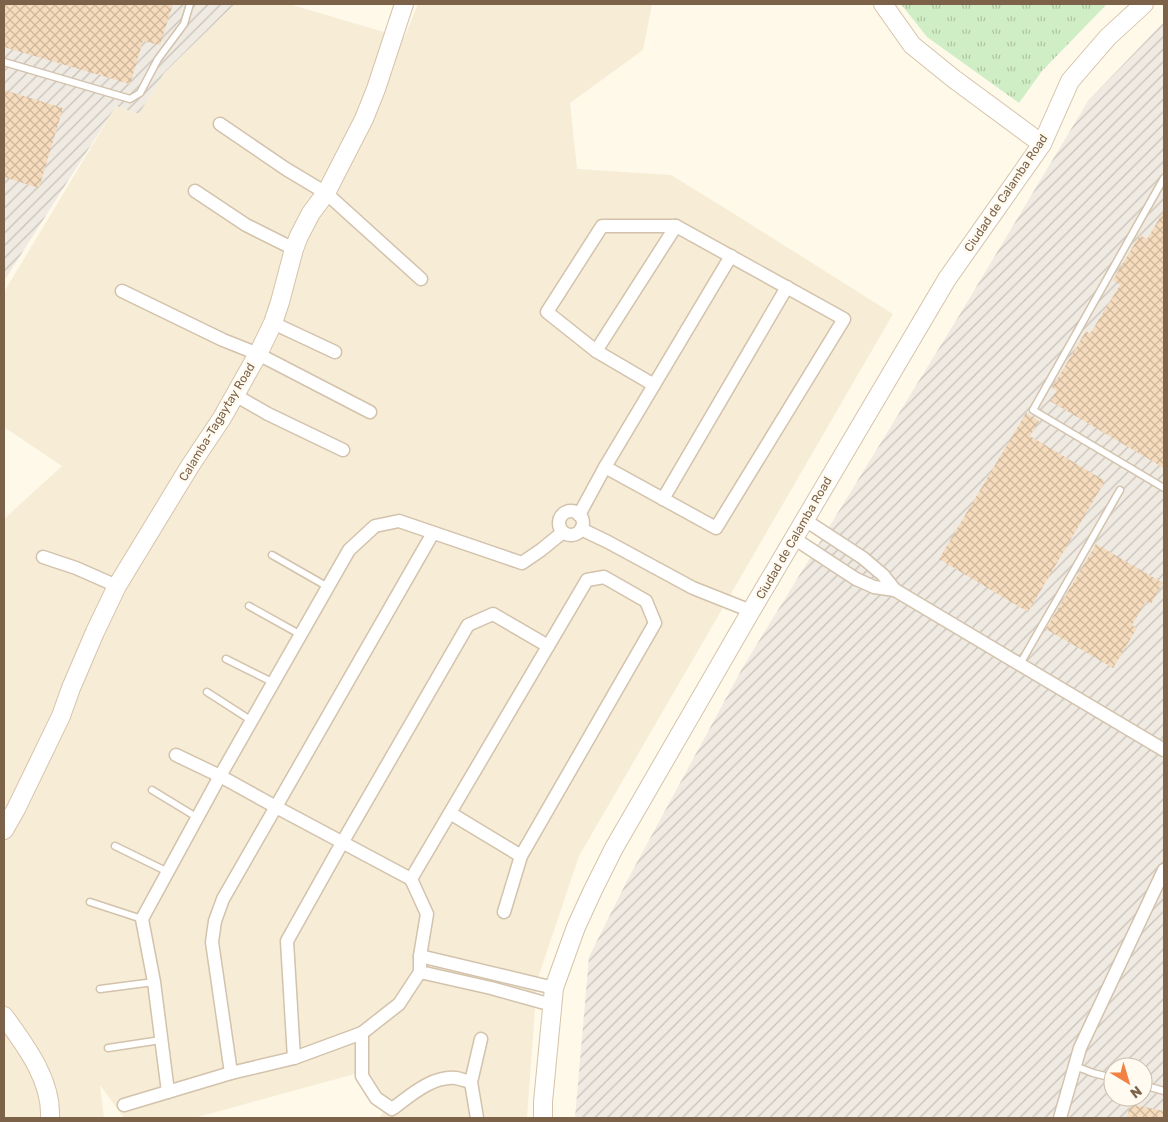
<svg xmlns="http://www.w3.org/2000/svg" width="1168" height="1122" font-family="Rubik,sans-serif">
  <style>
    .residential { fill: #f7ecd6 }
    .industrial { fill: url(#industrial-furrows); fill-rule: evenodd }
    .grass { fill: url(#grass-tufts) }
    .building { fill: url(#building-cross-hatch) }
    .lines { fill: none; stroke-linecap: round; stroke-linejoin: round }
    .lane-casing { stroke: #d3c2ac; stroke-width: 9 }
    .street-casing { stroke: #d3c2ac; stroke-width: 15 }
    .secondary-casing { stroke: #d6c3aa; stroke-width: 20 }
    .lane { stroke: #fff; stroke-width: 6 }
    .street { stroke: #fff; stroke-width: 12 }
    .secondary { stroke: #fff; stroke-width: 18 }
    .labels { text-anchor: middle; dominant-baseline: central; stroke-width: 5; stroke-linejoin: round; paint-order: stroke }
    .street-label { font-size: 12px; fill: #7c6249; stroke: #fffbf1 }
  </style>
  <defs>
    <pattern id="industrial-furrows" width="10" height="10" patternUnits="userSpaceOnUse" patternTransform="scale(1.25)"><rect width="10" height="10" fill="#efeae2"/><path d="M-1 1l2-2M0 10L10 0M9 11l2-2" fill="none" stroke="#c7c1b9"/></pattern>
    <pattern id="grass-tufts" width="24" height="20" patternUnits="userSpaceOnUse" patternTransform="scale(1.25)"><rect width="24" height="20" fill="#d0eec5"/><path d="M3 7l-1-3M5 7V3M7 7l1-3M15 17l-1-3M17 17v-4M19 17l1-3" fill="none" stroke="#aec4a2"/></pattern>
    <pattern id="building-cross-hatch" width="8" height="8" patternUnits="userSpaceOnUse" patternTransform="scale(1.25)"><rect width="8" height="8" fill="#f6dcbd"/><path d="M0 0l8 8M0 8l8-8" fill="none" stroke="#ccb69c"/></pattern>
  </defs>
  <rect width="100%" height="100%" fill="#fef9e9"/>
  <!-- residential -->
  <polygon class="residential" points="235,4 289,4 404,38 418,4 652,4 643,50 570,103 577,169 671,175 728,210 893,314 579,856 537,981 527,1118 379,1118 387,1107 362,1072 194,1118 124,1118 100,1085 104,1118 4,1118 4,519 62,466 4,427 4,292 116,106 139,114 164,73"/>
  <!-- industrial -->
  <g class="industrial">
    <polygon points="4,4 235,4 164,73 139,114 116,106 4,281"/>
    <path d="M1164 22V1118H575L589 957 628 879 743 667 960 314 1088 101ZM1113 1067H1143V1097H1113Z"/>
  </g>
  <!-- grass -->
  <polygon class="grass" points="901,4 1107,4 1042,71 1019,103 927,37"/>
  <!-- building -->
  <g class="building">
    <polygon points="4,4 173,4 160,45 143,41 130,84 4,47"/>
    <polygon points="4,90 63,108 39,188 4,177"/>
    <polygon points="1164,211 1164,468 1050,401 1057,390 1052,388 1086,331 1090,334 1120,285 1113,280 1140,235 1147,239"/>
    <polygon points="1026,413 1039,421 1030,436 1105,481 1028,612 939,559"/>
    <polygon points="1096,544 1163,583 1151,604 1146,601 1132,625 1137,628 1113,668 1046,629"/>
    <polygon points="1130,1104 1164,1111 1164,1118 1127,1118"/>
  </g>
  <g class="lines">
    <defs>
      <g id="lane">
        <polyline points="4,62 130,99 140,93 158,59 184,24 190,4"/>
        <polyline points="1164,178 1033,410 1164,488"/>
        <polyline points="272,555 328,587"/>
        <polyline points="249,606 301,635"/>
        <polyline points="226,659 274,683"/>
        <polyline points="1020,664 1120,490"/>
        <polyline points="207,692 252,721"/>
        <polyline points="152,790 198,818"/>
        <polyline points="115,846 168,872"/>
        <polyline points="90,902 142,919"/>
        <polyline points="100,989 154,982"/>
        <polyline points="108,1048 161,1040"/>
        <polyline points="1075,1066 1093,1073 1113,1078"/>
        <polyline points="1143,1085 1164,1091"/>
      </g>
      <g id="street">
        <polyline points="220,124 286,169 326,193 421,279"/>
        <polyline points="195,191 246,225 294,249"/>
        <polyline points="122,291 223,340 258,354 370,412"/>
        <polyline points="273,323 335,352"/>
        <polyline points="596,351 676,226"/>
        <polyline points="235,395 268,414 343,450"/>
        <polyline points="605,467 716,528 844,319 676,226 602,226 547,312 596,351 654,385"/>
        <polyline points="663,499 787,287"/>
        <circle cx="571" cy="523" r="12"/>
        <polyline points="579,515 605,467 731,256"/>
        <polyline points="805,520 863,558 883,575 895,590 1164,750"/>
        <polyline points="581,529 608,542 693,588 751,611"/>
        <polyline points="795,539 856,579 874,587 895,590"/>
        <polyline points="43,557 76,568 117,586"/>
        <polyline points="176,755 220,776 276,807 411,879"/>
        <polyline points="450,813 521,856"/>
        <polyline points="420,956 554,988"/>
        <polyline points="420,972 491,988 552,1005"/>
        <path d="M362 1033V1076L376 1098 392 1109C410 1096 431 1076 456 1078 461 1079 466 1081 471 1082"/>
        <polyline points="294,1058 287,941 342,843 468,625 493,614 548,646"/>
        <polyline points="231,1073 212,942 215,921 223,899 433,533"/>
        <polyline points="168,1092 154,982 142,919 220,776 349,550 375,526 399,521 522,563 541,550 563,532"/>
        <polyline points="124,1105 231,1073 294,1058 362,1033 399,1004 420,972 420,956 427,914 411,879 587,580 604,577 646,601 655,623 521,856 504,912"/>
        <polyline points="477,1118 471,1082 481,1039"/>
        <polyline points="1060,1118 1080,1048 1164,870"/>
      </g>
      <g id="secondary">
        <polyline points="883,4 912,45 954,79 1042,144"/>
        <polyline points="4,830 16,809 61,716 71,688 95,632 117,586 190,466 222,418 258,354 273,323 280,302 294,249 299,236 311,213 326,193 364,119 376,89 404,4"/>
        <path d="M4 1016C25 1045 52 1080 50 1118"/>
        <polyline points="543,1118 543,1102 554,988 576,927 593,890 614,848 751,611 947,279 1042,144 1070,81 1108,37 1144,4"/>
      </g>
    </defs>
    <!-- lane casing -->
    <use href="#lane" class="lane-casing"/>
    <!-- street casing -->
    <use href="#street" class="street-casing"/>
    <!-- secondary casing -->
    <use href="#secondary" class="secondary-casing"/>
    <!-- lane -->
    <use href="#lane" class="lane"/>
    <!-- street -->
    <use href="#street" class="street"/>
    <!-- secondary -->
    <use href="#secondary" class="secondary"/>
  </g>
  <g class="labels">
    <!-- street labels -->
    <g class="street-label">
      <text transform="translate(1006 193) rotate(-56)">Ciudad de Calamba Road</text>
      <text transform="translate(217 422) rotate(-59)">Calamba-Tagaytay Road</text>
      <text transform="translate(794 538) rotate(-60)">Ciudad de Calamba Road</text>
    </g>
  </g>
  <!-- border -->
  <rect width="1168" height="1122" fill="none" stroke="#7c6249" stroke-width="10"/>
  <!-- north arrow -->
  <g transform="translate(1128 1082) rotate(142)"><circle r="24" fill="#fffbf1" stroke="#cbbeae"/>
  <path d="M0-4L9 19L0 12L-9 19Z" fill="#f28143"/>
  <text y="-8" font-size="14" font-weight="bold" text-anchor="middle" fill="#7c6249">N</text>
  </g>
</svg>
